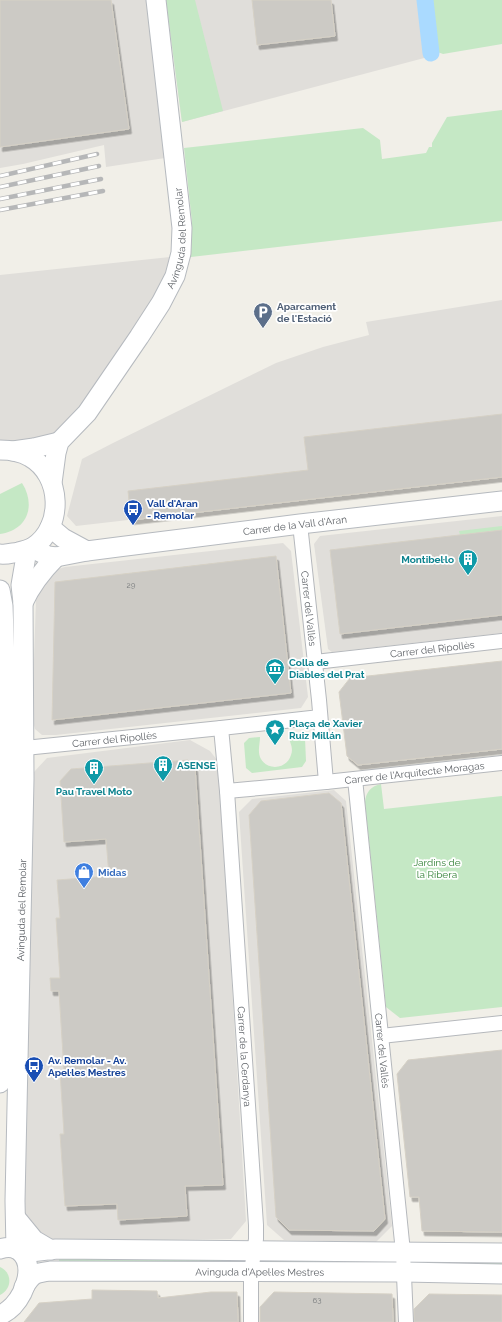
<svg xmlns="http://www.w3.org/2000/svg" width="502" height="1322" font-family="Raleway,sans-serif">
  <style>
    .industrial { fill: #e0deda }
    .green { fill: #c5e8c5 }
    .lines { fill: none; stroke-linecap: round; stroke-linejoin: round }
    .canal { stroke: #aadaff; stroke-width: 17 }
    .building { fill: #cccac5; stroke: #d6d1c6; filter: url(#shadow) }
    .street-casing { stroke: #b5b8bc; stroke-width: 16 }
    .secondary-casing { stroke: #b6babf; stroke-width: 21 }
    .street { stroke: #fff; stroke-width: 14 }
    .secondary { stroke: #fff; stroke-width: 19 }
    .rail-casing { stroke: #b6b7b8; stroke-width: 4.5 }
    .rail { stroke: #fff; stroke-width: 3; stroke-dasharray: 9; stroke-linecap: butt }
    .labels { text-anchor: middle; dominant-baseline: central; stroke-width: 3.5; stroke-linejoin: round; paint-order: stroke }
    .number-label { font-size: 8px; fill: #7a7d7f }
    .street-label { font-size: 10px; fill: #5f6368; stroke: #fff }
    .service-label { font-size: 10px; font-weight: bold; fill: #4e5e75; stroke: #fff; text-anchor: start }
    .transit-label { font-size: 10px; font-weight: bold; fill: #164399; stroke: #fff; text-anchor: start }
    .culture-label { font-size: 10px; font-weight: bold; fill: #0d838f; stroke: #fff; text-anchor: start }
    .park-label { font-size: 10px; fill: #348238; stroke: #fff }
    .shop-label { font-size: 10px; font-weight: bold; fill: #366cbe; stroke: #fff; text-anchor: start }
  </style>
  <defs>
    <filter id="shadow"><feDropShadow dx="2.5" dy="4.5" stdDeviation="0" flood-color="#0004"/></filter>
  </defs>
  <rect width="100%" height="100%" fill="#f1efe8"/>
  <!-- industrial -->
  <g class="industrial">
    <polygon points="0,0 147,0 165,158 106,167 104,145 23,164 0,168"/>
    <polygon points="166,0 422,0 428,57 182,122"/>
    <polygon points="170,257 167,272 159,291 80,408 56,434 42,439 0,444 0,275"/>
    <polygon points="502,300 502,477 76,526 67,516 82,459 113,443 276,363 323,347 369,335 366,322"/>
    <polygon points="502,516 502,633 332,652 328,649 314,544 320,536"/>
    <polygon points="283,543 291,551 308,697 301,708 56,735 42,735 35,729 32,718 36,600 40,586 51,571 65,567"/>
    <polygon points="190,740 210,751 217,760 219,769 246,1221 231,1239 63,1241 52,1239 42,1235 25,1215 23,1208 31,801 34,772 47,758"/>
    <polygon points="334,790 346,801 392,1226 376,1242 284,1240 267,1225 239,812 252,799"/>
  </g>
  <!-- green -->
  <g class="green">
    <polygon points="166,0 195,0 223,111 182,122"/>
    <polygon points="429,0 502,0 502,44 443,54 435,51"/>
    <polygon points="502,110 502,221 191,257 192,222 184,148 363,128 380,140 382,159 426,153 429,147 432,147 432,143 447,117"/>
    <path d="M22 483C36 505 28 530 0 534V494Z"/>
    <polygon points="502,526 502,530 460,535 459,531"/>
    <path d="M298 733 305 738 306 761 302 767 252 773 246 768 244 743 249 738 260 737C260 744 257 752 261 759 268 771 287 769 291 755 294 747 289 742 288 734Z"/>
    <path d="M381 784 384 809 502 796V1007L400 1018 386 1007 365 802C366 792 371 786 381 784Z"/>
    <polygon points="59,1256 229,1258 229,1263 59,1261"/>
    <polygon points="264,1258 381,1259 381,1265 264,1263"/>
    <polygon points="418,1260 502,1261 502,1265 418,1265"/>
    <path d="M0 1267C13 1273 12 1289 0 1295Z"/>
  </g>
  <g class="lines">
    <!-- canal -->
    <polyline class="canal" points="425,0 431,53"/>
  </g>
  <!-- building -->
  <g class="building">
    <polygon points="0,0 111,0 129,129 0,147"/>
    <polygon points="252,0 331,0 335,36 257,45"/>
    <polygon points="502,414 502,477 131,520 128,491 308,470 304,437"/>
    <polygon points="502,530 502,615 340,634 330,550"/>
    <polygon points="276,556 291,693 52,720 55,582"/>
    <polygon points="502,661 502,749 358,765 347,756 339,692 350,678"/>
    <polygon points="188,760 195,767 223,1185 185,1186 187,1216 118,1220 117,1204 65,1206 60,1134 64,1134 60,1072 64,1072 59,991 51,991 50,978 60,978 56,918 60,918 57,880 109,876 106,839 64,842 60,781 71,769"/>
    <polygon points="329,793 341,803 385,1219 374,1231 289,1230 276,1217 249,815 261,801"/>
    <polygon points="502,1050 502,1232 422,1231 419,1197 410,1197 397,1074 408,1060"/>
    <polygon points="92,1290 157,1291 158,1298 211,1292 237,1292 238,1322 24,1322 39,1303 92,1299"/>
    <polygon points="274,1292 392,1294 393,1322 260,1322 260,1307"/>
    <polygon points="429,1294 502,1295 502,1322 414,1322 414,1309"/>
  </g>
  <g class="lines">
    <defs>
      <g id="street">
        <path id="s1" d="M300 524 319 700 326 782 227 791 221 728 320 717"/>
        <path id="s2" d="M315 662 502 641"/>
        <path id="s3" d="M15 749 221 728"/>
        <path id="s4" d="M355 779 403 1252 406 1322"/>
        <path id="s5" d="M326 782 502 763"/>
        <path id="s6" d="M227 791 256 1225V1239L251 1272V1322"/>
        <polyline points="381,1036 502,1023"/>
      </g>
      <g id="secondary">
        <path d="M0 450C10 450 20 451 30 457 62 475 64 527 33 547 28 550 23 551 18 552 12 553 6 555 0 554"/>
        <polyline points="13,451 34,448 59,442"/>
        <path id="s7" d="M52 483 56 453 59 442 87 413 139 337 161 303 175 276 181 253 182 228 156 0"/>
        <polyline points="50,527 63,538 87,551"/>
        <path id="s8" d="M32 548 48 556 56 557 87 551 118 547 300 524 502 501"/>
        <polyline points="0,590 3,606 5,661 7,750 0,1083"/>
        <path d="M23 603C31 585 42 571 56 557"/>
        <polyline points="16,1218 34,1240 51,1250"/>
        <path d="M0 1249C6 1247 13 1247 18 1250 37 1263 25 1293 13 1306 9 1310 5 1313 0 1315"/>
        <path id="s9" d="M16 1249 15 1201 24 779 23 603 21 585 27 550"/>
        <polyline points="22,1253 56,1249 502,1253"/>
        <path id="s10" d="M24 1287C33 1273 35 1273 51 1271L404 1272 502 1274"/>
      </g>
    </defs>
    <!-- street casing -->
    <use href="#street" class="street-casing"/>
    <!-- secondary casing -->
    <use href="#secondary" class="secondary-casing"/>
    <!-- street -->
    <use href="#street" class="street"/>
    <!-- secondary -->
    <use href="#secondary" class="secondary"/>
    <defs>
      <g id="rail">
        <polyline points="0,176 97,154"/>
        <polyline points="0,187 99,166"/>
        <polyline points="0,199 101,179"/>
        <polyline points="0,210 103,191"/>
      </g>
    </defs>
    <!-- rail casing -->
    <use href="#rail" class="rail-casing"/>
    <!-- rail -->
    <use href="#rail" class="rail"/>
  </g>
  <!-- icons -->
  <defs>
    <symbol id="parking-pin" viewBox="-11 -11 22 30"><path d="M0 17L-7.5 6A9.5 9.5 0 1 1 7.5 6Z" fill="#5c6f8a" stroke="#fff"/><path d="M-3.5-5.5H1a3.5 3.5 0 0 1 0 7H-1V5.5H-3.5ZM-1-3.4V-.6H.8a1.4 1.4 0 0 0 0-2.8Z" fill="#fff"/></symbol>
    <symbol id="bus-pin" viewBox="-11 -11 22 30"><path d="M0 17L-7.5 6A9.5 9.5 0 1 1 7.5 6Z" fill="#1a4fb4" stroke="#fff"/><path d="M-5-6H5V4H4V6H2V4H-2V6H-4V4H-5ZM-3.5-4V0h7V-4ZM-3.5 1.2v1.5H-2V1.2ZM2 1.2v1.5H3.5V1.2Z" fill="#fff"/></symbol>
    <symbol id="building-pin" viewBox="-11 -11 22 30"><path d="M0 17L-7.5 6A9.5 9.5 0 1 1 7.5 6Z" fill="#0f9aa8" stroke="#fff"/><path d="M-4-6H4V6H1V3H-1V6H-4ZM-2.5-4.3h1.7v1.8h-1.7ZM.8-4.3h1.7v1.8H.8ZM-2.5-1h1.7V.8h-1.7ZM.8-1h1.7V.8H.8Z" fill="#fff"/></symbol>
    <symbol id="museum-pin" viewBox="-11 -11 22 30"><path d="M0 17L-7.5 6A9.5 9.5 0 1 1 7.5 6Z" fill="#0f9aa8" stroke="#fff"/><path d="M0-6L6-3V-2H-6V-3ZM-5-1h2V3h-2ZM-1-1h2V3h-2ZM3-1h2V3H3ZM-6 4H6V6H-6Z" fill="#fff"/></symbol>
    <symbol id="sight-pin" viewBox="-11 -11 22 30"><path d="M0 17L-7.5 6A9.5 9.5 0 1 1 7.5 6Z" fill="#0f9aa8" stroke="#fff"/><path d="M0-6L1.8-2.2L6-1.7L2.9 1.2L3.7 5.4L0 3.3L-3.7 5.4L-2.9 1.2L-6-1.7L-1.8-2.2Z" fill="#fff"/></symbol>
    <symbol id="shop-pin" viewBox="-11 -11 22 30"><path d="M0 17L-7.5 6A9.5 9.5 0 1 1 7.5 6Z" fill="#3f7fe0" stroke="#fff"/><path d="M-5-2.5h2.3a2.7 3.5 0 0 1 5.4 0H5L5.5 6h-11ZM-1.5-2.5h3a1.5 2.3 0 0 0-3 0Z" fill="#fff"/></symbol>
  </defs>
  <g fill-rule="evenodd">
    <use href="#parking-pin" x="252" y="301" width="22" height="30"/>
    <use href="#bus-pin" x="122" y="498" width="22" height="30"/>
    <use href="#building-pin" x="457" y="548" width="22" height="30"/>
    <use href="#museum-pin" x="264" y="657" width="22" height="30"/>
    <use href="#sight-pin" x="264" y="718" width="22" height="30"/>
    <use href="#building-pin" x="152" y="754" width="22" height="30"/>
    <use href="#building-pin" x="83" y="757" width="22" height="30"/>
    <use href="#shop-pin" x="73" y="861" width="22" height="30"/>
    <use href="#bus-pin" x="23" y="1055" width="22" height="30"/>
  </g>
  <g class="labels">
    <!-- number labels -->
    <g class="number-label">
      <text x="131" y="585">29</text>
      <text x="317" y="1300">63</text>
    </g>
    <!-- street labels -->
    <g class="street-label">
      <text stroke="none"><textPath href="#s7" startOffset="283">Avinguda del Remolar</textPath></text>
      <text stroke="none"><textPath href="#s8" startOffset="267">Carrer de la Vall d'Aran</textPath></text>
      <text stroke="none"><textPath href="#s1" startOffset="85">Carrer del Vallès</textPath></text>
      <text stroke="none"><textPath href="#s2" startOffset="118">Carrer del Ripollès</textPath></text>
      <text stroke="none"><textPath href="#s3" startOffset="100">Carrer del Ripollès</textPath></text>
      <text stroke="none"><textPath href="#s5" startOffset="89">Carrer de l'Arquitecte Moragas</textPath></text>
      <text stroke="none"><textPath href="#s9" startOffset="339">Avinguda del Remolar</textPath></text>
      <text stroke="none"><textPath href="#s4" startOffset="273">Carrer del Vallès</textPath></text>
      <text stroke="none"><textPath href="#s6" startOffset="266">Carrer de la Cerdanya</textPath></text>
      <text stroke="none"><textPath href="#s10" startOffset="242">Avinguda d'Apel·les Mestres</textPath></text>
    </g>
    <!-- service labels -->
    <g class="service-label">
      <text x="277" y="306">Aparcament<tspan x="277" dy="12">de l'Estació</tspan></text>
    </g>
    <!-- transit labels -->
    <g class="transit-label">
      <text x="147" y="503">Vall d'Aran<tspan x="147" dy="12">- Remolar</tspan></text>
      <text x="48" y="1060">Av. Remolar - Av.<tspan x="48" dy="12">Apel·les Mestres</tspan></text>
    </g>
    <!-- culture labels -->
    <g class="culture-label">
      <text x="454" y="559" text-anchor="end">Montibel·lo</text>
      <text x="289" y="662">Colla de<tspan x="289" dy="12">Diables del Prat</tspan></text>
      <text x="289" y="723">Plaça de Xavier<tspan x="289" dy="12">Ruiz Millán</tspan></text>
      <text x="177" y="765">ASENSE</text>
      <text x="94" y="791" text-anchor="middle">Pau Travel Moto</text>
    </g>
    <!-- park labels -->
    <g class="park-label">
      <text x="437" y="862">Jardins de<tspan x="437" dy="12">la Ribera</tspan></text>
    </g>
    <!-- shop labels -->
    <g class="shop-label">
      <text x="98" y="872">Midas</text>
    </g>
  </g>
</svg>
